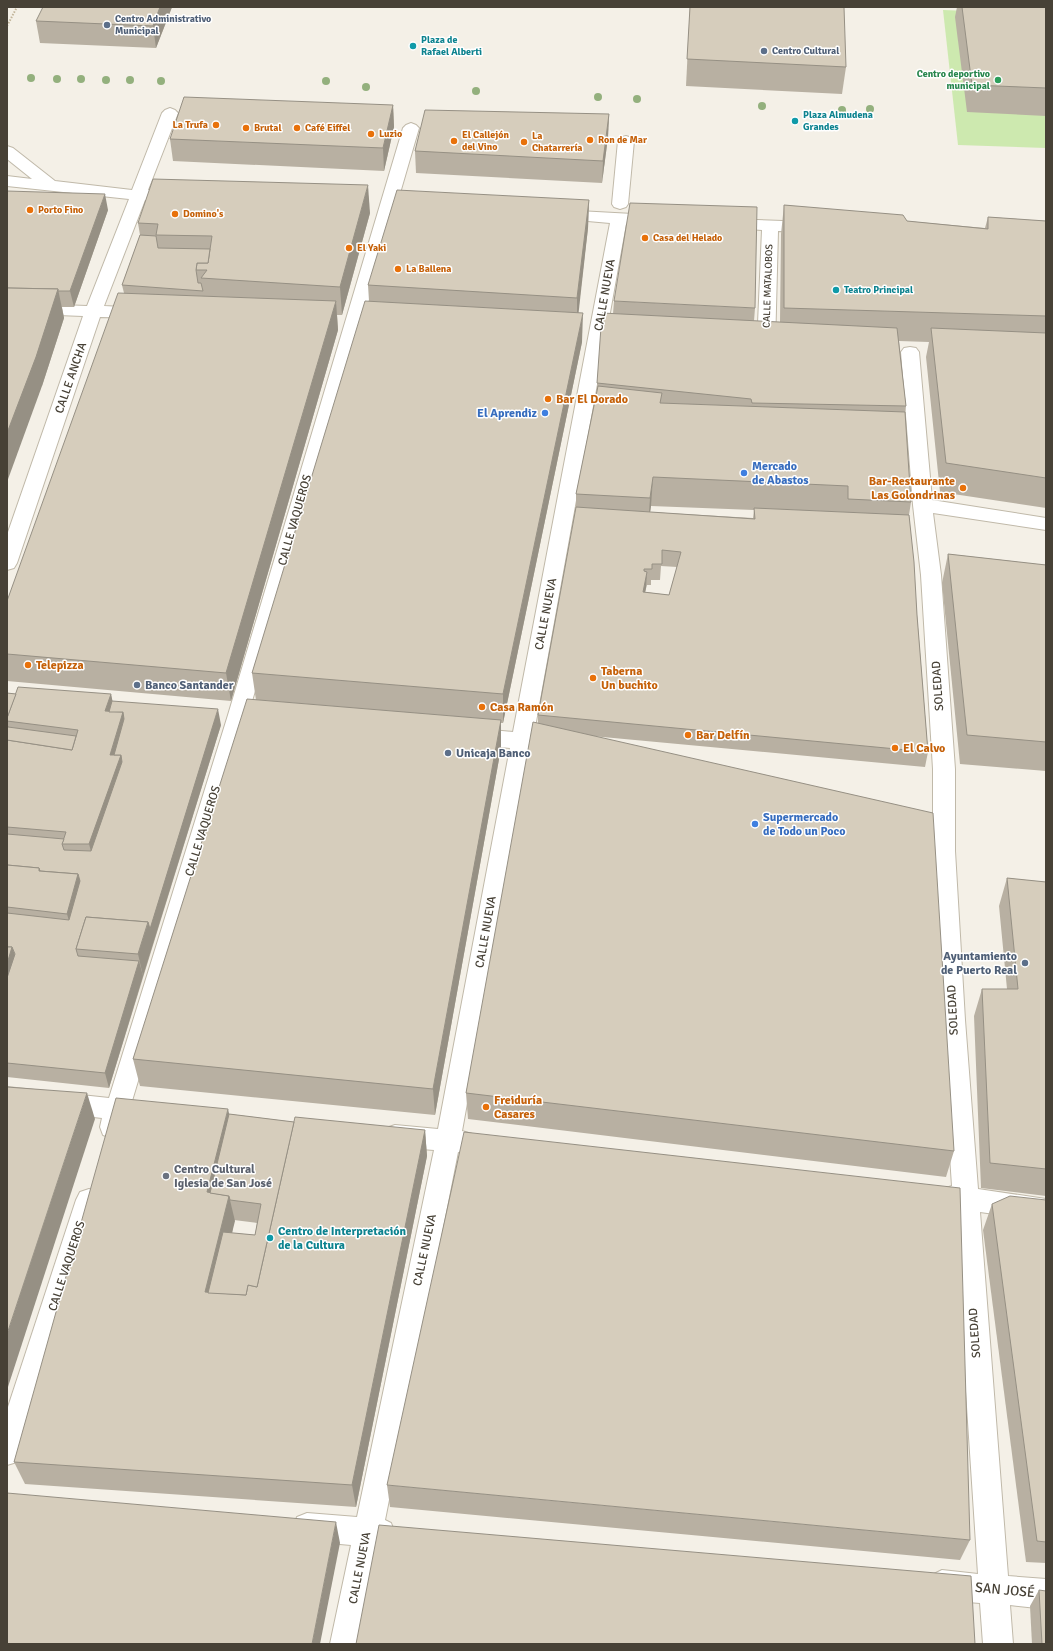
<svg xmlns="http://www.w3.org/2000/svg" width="1053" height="1651" font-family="Signika,sans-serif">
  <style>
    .green { fill: #cde9af }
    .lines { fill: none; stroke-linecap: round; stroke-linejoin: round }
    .minor-casing { stroke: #c0b9a9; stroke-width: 2 }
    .path { stroke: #c2b59a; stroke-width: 2; stroke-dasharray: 1.5 1.5; stroke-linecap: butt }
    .minor { fill: #fff; fill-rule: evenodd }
    .tree { fill: #93b07d }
    .wall { fill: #b8b0a2; fill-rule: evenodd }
    .shaded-wall { fill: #969084 }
    .building { fill: #d6cdbc; stroke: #969084; fill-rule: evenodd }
    .service-dot { fill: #5c6f8a; stroke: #fff; stroke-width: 1.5 }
    .culture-dot { fill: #0f9aa8; stroke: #fff; stroke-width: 1.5 }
    .leisure-dot { fill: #2e9e5b; stroke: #fff; stroke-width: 1.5 }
    .food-dot { fill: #e8710a; stroke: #fff; stroke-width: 1.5 }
    .shop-dot { fill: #3f7fe0; stroke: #fff; stroke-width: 1.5 }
    .worship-dot { fill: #6b7280; stroke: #fff; stroke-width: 1.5 }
    .labels { text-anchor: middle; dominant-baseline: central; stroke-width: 3; stroke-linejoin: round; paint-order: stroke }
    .far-service-label { font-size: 10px; font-weight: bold; fill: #4e5e75; stroke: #fff; text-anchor: start }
    .far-culture-label { font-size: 10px; font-weight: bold; fill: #0d838f; stroke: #fff; text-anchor: start }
    .far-leisure-label { font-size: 10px; font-weight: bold; fill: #27864d; stroke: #fff; text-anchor: end }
    .far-food-label { font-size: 10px; font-weight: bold; fill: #c56008; stroke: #fff; text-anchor: start }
    .far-street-label { font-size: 10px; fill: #474136; stroke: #fff }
    .street-label { font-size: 12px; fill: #474136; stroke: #fff }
    .food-label { font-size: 12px; font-weight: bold; fill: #c56008; stroke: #fff; text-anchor: start }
    .shop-label { font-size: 12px; font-weight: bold; fill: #366cbe; stroke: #fff; text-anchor: start }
    .service-label { font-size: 12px; font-weight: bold; fill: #4e5e75; stroke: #fff; text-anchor: start }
    .worship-label { font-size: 12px; font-weight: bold; fill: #5b616d; stroke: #fff; text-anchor: start }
    .culture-label { font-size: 12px; font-weight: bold; fill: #0d838f; stroke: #fff; text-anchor: start }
    .near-street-label { font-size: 14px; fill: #474136; stroke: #fff }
  </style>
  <rect width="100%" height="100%" fill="#f4f0e7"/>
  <!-- green -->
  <polygon class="green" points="943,10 1046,14 1046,148 958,145"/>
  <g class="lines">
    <defs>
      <g id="minor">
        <polygon points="170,108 175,110 178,113 148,190 184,193 186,196 184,199 178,201 145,200 104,306 142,308 148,309 151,313 148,317 142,318 100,317 17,563 14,568 7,570 7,535 83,316 7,313 7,303 87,306 129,199 7,186 7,176 32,179 7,159 7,146 13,148 55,181 132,190 162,113 165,110"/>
        <polygon points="411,123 416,125 419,128 248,715 132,1101 141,1104 144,1111 141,1118 132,1122 126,1121 121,1135 112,1138 103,1135 100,1127 102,1118 7,1107 7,1087 109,1098 228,715 403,128 406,125"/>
        <polygon points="626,136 632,138 634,141 628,204 626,207 620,209 614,207 612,204 618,141 620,138"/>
        <polygon points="560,210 633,214 639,216 641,219 639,222 626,224 462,1131 472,1134 475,1142 472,1150 463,1153 458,1152 385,1520 391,1523 395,1533 391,1543 379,1547 360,1644 330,1644 351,1545 307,1541 297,1537 293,1527 297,1517 307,1513 357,1517 434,1150 395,1147 386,1144 383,1136 386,1128 395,1125 438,1129 510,748 470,744 463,742 459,736 463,730 470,728 513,732 610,223 554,218 552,215 554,212"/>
        <polygon points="727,219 811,222 817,224 819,227 817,230 811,232 778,231 775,347 772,351 766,352 760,351 757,347 762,230 721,227 719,224 721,221"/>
        <polygon points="910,347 916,348 919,352 932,500 1046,518 1046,530 933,513 941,575 955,769 955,851 965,1020 978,1189 1046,1199 1046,1221 980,1212 1008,1576 1046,1579 1046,1609 1010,1605 1013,1644 983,1644 980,1603 942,1600 932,1595 927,1585 932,1575 942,1570 978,1574 954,1209 943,1205 939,1197 943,1189 952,1186 941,1020 933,851 933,769 921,575 913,505 901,352 904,348"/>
        <polygon points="89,1189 98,1192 102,1200 21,1452 17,1462 7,1465 7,1410 76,1200 80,1192"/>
      </g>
    </defs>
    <!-- minor casing -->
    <use href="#minor" class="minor-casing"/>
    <!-- path -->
    <polyline class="path" points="7,26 17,7"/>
    <!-- minor -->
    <use href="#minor" class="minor"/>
  </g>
  <!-- trees -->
  <g class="tree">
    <circle cx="31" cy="78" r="4"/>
    <circle cx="57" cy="79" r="4"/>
    <circle cx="81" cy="79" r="4"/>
    <circle cx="106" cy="80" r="4"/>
    <circle cx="130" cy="80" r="4"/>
    <circle cx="161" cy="81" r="4"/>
    <circle cx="326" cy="81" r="4"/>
    <circle cx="366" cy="87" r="4"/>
    <circle cx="476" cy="91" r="4"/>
    <circle cx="598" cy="97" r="4"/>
    <circle cx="637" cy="99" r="4"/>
    <circle cx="762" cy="106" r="4"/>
    <circle cx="870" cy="109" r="4"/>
    <circle cx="842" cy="110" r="4"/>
  </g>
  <!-- wall -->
  <g class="wall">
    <polygon points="172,7 156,48 40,43 36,21"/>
    <polygon points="690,7 846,67 842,94 686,86"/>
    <polygon points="957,7 1046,7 1046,116 967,112 955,17"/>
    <polygon points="393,105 394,127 384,171 173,161 170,139"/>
    <polygon points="609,114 608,137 602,183 416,173 415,151"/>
    <polygon points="7,191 108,210 74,307 62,307 64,318 42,386"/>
    <polygon points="589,200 588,228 578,312 582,342 503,723 501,723 501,748 435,1115 140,1086 133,1059 256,700 252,673 369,301 368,285"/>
    <path d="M784 205 907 221 985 228 988 217 1046 221V508L940 492 926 357 929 342 899 341 906 406 905 412 911 502 909 515 928 752 925 767 592 736 954 1151 946 1177 468 1119 466 1093 538 723V715L576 508V494L597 392V383L613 314 614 301 755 308 754 321 780 322 781 234ZM651 506 754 510 753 518 650 512ZM661 566 677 567 669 595 645 592 647 585H651V580H660Z"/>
    <polygon points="370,213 342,315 337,315 338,330 231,701 7,681 7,601 124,293 122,285 140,235 138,223"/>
    <polygon points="948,554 1046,565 1046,771 960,764 942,583"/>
    <polygon points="7,693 16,694 111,694 112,701 221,725 109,1088 7,1077"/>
    <polygon points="1007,878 1046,882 1046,1196 981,1188 974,1016 982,989 1007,989 999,906"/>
    <path d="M229 1114 294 1122 425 1130 427 1156 356 1507 25 1484 14 1462ZM234 1220 257 1223 255 1235 232 1233Z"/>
    <polygon points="1046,1200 1046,1563 1026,1562 983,1230 992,1204"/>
    <polygon points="387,1485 970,1540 960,1560 390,1507"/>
    <polygon points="1039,1590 1046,1644 1032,1644 1030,1606"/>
  </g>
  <!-- shaded-wall -->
  <g class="shaded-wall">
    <polygon points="160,7 172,7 156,48 153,26"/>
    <polygon points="393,105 394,127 384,171 383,148"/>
    <polygon points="609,114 608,137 602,183 603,161"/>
    <polygon points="368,185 370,213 342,315 340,287"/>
    <polygon points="105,194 108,210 74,307 70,291"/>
    <polygon points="589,200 588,228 577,327 577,298"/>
    <polygon points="58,289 64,318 42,386 7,482 7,433"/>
    <polygon points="336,301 338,330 231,701 226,673"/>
    <polygon points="583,313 582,342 503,723 503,694"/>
    <polygon points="653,477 651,506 648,527 650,498"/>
    <polygon points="647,572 646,588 642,608 643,592"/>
    <polygon points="111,694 116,717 105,711"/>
    <polygon points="218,709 221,725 143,976 138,954"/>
    <polygon points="123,712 128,735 126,777 95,867 89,844 110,755"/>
    <polygon points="501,720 501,748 435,1115 433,1089"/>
    <polygon points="78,874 84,896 73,935 67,914"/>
    <polygon points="12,947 20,969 7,1009 7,964"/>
    <polygon points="139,961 143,976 109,1088 105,1073"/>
    <polygon points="87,1093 95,1119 7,1390 7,1334"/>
    <polygon points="228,1109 234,1135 218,1199 207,1192"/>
    <polygon points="425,1130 427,1156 356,1507 352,1485"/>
    <polygon points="229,1196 235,1221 216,1298 205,1292"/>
    <polygon points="336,1522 340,1543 320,1644 312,1644"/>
  </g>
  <!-- building -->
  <g class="building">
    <polygon points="43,7 160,7 153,26 36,21"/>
    <polygon points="690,7 844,7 846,67 687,59"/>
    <polygon points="962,7 1046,7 1046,88 972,85"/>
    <polygon points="184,97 393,105 383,148 170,139"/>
    <polygon points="425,110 609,114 603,161 415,151"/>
    <polygon points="153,179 368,185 340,287 201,278 207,270 196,270 197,263 208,263 212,236 156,235 158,224 138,223"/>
    <polygon points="397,190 589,200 577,298 368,285"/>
    <polygon points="7,191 105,194 70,291 58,291 58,289 7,288"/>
    <polygon points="630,203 757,207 755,308 614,301"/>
    <polygon points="784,205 903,215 907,221 988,229 988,217 1046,221 1046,316 784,308"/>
    <polygon points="140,235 156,236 158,248 210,249 208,263 197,263 196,270 198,283 201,283 203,291 122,285"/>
    <polygon points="7,288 58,289 36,357 7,433"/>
    <polygon points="118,293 336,301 226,673 7,654 7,601"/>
    <polygon points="365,301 583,313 503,694 252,673"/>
    <polygon points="602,313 897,328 906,406 752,403 751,399 597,383"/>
    <polygon points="931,328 1046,333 1046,478 946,463"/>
    <polygon points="598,386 662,393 660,403 905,412 911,502 848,499 848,486 653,477 650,498 576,494"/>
    <path d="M576 507 755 519 754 508 909 515 914 562 917 615 928 752 538 715ZM662 550 681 552 669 595 643 592 647 572 644 571V569H652V564H662Z"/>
    <polygon points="948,554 1046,565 1046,742 967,735"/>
    <polygon points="18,687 111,694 105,711 123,712 110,755 121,755 89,844 62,844 66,832 7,827 7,740 72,750 78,730 7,721 7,718"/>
    <polygon points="7,693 16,694 7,718"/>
    <polygon points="247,699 501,720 433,1089 133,1059"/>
    <polygon points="112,701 218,709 150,929 148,922 86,917 76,949 78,956 139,961 105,1073 7,1063 7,978 15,954 12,947 7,947 7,913 69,920 80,881 78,874 40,871 39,868 7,865 7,834 64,839 62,844 64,850 91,851 122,762 121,755 114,755 124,719 123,712 109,712"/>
    <polygon points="533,722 933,813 954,1151 466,1093"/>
    <polygon points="7,724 8,727 76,736 72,750 7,740"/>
    <polygon points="7,865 39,868 39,871 78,874 67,914 7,907"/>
    <polygon points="1007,878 1046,882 1046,1169 990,1163 982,989 1018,989"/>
    <polygon points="86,917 148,922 138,954 76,949"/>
    <polygon points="7,947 12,947 7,964"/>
    <polygon points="7,1087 87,1093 7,1334"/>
    <polygon points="116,1098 228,1109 207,1192 229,1196 205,1292 246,1295 248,1285 257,1287 295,1117 425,1130 352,1485 14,1462"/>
    <polygon points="229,1114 294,1122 257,1287 248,1285 246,1295 208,1293 223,1232 255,1235 261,1204 230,1200 229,1196 210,1193"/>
    <polygon points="464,1132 960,1188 970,1540 387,1485"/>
    <polygon points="1010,1196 1046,1200 1046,1542 1037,1541 992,1204"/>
    <polygon points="7,1493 336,1522 312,1644 7,1644"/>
    <polygon points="379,1525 971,1576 975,1644 356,1644"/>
    <polygon points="1039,1590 1046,1591 1046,1644 1042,1644"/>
  </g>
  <!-- markers -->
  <g class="service-dot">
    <circle cx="107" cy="25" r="4"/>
    <circle cx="764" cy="51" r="4"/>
    <circle cx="137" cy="685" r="4"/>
    <circle cx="448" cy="753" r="4"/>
    <circle cx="1025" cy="963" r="4"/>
  </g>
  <g class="culture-dot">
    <circle cx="413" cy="46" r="4"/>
    <circle cx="795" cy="121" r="4"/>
    <circle cx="836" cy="290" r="4"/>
    <circle cx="270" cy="1238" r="4"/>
  </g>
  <circle class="leisure-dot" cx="998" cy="80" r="4"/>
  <g class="food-dot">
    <circle cx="216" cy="125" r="4"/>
    <circle cx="246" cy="128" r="4"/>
    <circle cx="297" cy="128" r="4"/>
    <circle cx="371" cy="134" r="4"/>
    <circle cx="590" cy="140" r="4"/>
    <circle cx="454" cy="141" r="4"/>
    <circle cx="524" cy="142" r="4"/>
    <circle cx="30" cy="210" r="4"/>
    <circle cx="175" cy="214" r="4"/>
    <circle cx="645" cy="238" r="4"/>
    <circle cx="349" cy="248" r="4"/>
    <circle cx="398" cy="269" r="4"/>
    <circle cx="548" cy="399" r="4"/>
    <circle cx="963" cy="488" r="4"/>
    <circle cx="28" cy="665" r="4"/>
    <circle cx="593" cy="678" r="4"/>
    <circle cx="482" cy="707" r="4"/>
    <circle cx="688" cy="735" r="4"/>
    <circle cx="895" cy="748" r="4"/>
    <circle cx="486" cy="1107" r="4"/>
  </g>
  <g class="shop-dot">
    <circle cx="545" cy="413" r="4"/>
    <circle cx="744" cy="473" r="4"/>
    <circle cx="755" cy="824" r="4"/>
  </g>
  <circle class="worship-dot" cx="166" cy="1176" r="4"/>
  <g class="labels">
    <!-- far-service labels -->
    <g class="far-service-label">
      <text x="115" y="19">Centro Administrativo<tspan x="115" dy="12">Municipal</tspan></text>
      <text x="772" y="51">Centro Cultural</text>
    </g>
    <!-- far-culture labels -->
    <g class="far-culture-label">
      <text x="421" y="40">Plaza de<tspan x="421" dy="12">Rafael Alberti</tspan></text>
      <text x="803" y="115">Plaza Almudena<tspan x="803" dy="12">Grandes</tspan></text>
      <text x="844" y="290">Teatro Principal</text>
    </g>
    <!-- far-leisure labels -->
    <g class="far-leisure-label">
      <text x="990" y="74">Centro deportivo<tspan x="990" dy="12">municipal</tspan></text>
    </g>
    <!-- far-food labels -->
    <g class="far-food-label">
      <text x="208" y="125" text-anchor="end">La Trufa</text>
      <text x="254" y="128">Brutal</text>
      <text x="305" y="128">Café Eiffel</text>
      <text x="379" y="134">Luzio</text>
      <text x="462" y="135">El Callejón<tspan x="462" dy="12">del Vino</tspan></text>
      <text x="532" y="136">La<tspan x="532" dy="12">Chatarrería</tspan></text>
      <text x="598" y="140">Ron de Mar</text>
      <text x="38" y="210">Porto Fino</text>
      <text x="183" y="214">Domino's</text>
      <text x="653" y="238">Casa del Helado</text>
      <text x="357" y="248">El Yaki</text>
      <text x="406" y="269">La Ballena</text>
    </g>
    <!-- far-street labels -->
    <g class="far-street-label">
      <text transform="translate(768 286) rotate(-88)">CALLE MATALOBOS</text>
    </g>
    <!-- street labels -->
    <g class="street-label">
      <text transform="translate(605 295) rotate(-80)">CALLE NUEVA</text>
      <text transform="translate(71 378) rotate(-71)">CALLE ANCHA</text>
      <text transform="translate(295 520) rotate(-74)">CALLE VAQUEROS</text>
      <text transform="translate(546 614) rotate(-79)">CALLE NUEVA</text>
      <text transform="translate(938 686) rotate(-94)">SOLEDAD</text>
      <text transform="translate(203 831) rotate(-73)">CALLE VAQUEROS</text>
      <text transform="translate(486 932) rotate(-80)">CALLE NUEVA</text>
      <text transform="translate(953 1010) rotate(-93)">SOLEDAD</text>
      <text transform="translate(425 1250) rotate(-78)">CALLE NUEVA</text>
      <text transform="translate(67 1266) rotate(-72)">CALLE VAQUEROS</text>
      <text transform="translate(975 1333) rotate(-94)">SOLEDAD</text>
      <text transform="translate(360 1568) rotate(-79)">CALLE NUEVA</text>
    </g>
    <!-- food labels -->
    <g class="food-label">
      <text x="556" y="399">Bar El Dorado</text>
      <text x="955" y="481" text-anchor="end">Bar-Restaurante<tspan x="955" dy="14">Las Golondrinas</tspan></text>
      <text x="36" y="665">Telepizza</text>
      <text x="601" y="671">Taberna<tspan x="601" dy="14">Un buchito</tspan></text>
      <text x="490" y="707">Casa Ramón</text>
      <text x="696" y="735">Bar Delfín</text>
      <text x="903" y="748">El Calvo</text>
      <text x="494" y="1100">Freiduría<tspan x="494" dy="14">Casares</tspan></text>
    </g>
    <!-- shop labels -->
    <g class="shop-label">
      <text x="537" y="413" text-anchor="end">El Aprendiz</text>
      <text x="752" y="466">Mercado<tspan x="752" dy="14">de Abastos</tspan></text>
      <text x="763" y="817">Supermercado<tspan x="763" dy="14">de Todo un Poco</tspan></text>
    </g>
    <!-- service labels -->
    <g class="service-label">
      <text x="145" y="685">Banco Santander</text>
      <text x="456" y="753">Unicaja Banco</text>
      <text x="1017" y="956" text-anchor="end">Ayuntamiento<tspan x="1017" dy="14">de Puerto Real</tspan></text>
    </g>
    <!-- worship labels -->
    <g class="worship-label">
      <text x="174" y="1169">Centro Cultural<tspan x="174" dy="14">Iglesia de San José</tspan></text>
    </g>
    <!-- culture labels -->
    <g class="culture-label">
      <text x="278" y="1231">Centro de Interpretación<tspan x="278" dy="14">de la Cultura</tspan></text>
    </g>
    <!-- near-street labels -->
    <g class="near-street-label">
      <text transform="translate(1005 1590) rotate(5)">SAN JOSÉ</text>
    </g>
  </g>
  <!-- border -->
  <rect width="1053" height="1651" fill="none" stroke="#474136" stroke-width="16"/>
</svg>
